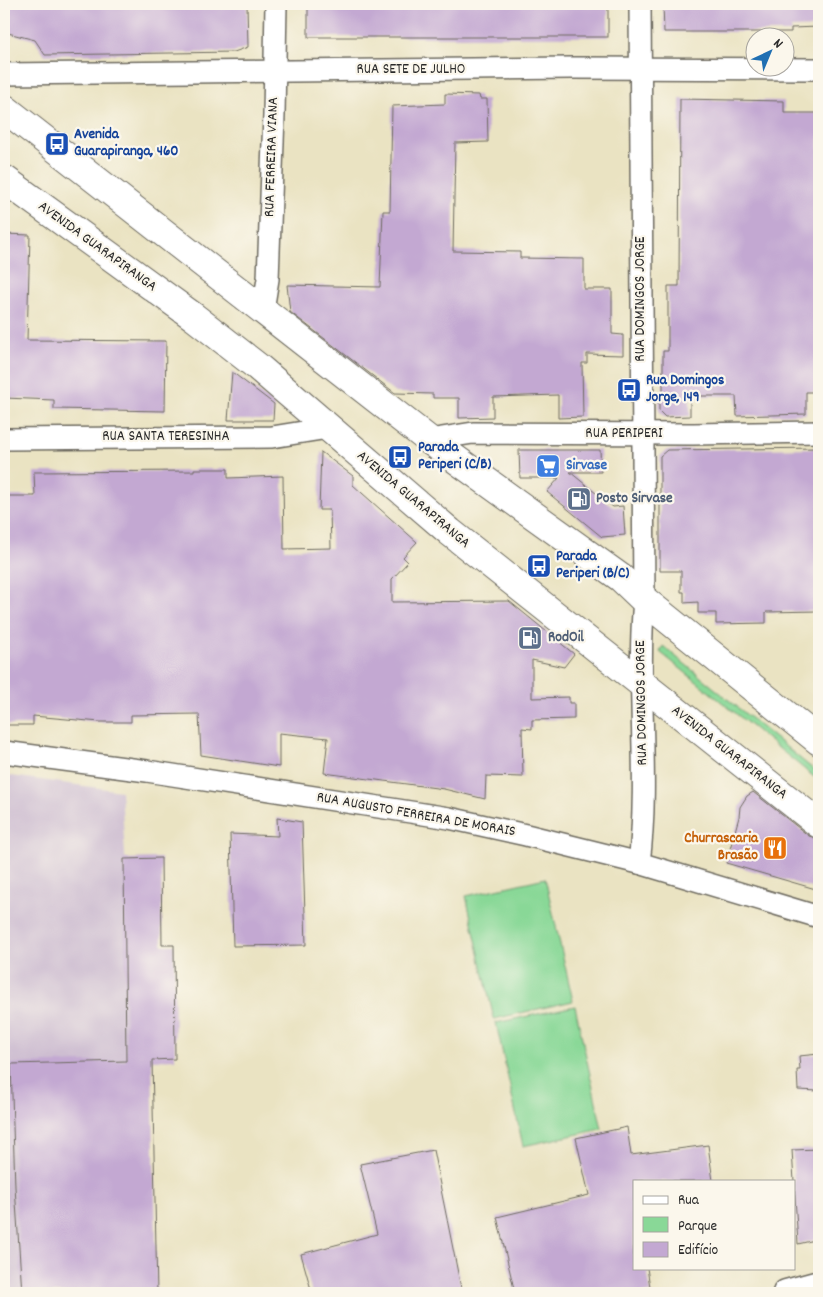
<svg xmlns="http://www.w3.org/2000/svg" width="823" height="1297" font-family="Dekko,sans-serif">
  <style>
    .industrial { fill: #cebed1 }
    .green { fill: #89d897; stroke: #5a8261 }
    .building { fill: #c3a8d2 }
    .lines { fill: none; stroke-linecap: round; stroke-linejoin: round }
    .minor-casing { stroke: #6e6b60; stroke-width: 24 }
    .tertiary-casing { stroke: #6e6b60; stroke-width: 29 }
    .primary-casing { stroke: #6e6b60; stroke-width: 30 }
    .minor { stroke: #fff; stroke-width: 21 }
    .tertiary { stroke: #fff; stroke-width: 26 }
    .primary { stroke: #fff; stroke-width: 28 }
    .labels { text-anchor: middle; dominant-baseline: central; stroke-width: 4.5; stroke-linejoin: round; paint-order: stroke }
    .street-label { font-size: 15px; fill: #2b2b2b; stroke: #fbf7ec }
    .transit-label { font-size: 15px; font-weight: bold; fill: #164399; stroke: #fbf7ec; text-anchor: start }
    .shop-label { font-size: 15px; font-weight: bold; fill: #366cbe; stroke: #fbf7ec; text-anchor: start }
    .service-label { font-size: 15px; font-weight: bold; fill: #4e5e75; stroke: #fbf7ec; text-anchor: start }
    .food-label { font-size: 15px; font-weight: bold; fill: #c56008; stroke: #fbf7ec; text-anchor: end }
  </style>
  <rect width="100%" height="100%" fill="#fbf7ec"/>
  <filter id="ink" filterUnits="userSpaceOnUse"><feTurbulence type="fractalNoise" baseFrequency=".02" numOctaves="2"/><feDisplacementMap in="SourceGraphic" scale="10" xChannelSelector="R" yChannelSelector="G"/><feConvolveMatrix kernelMatrix="1 2 1 2 8 2 1 2 1" color-interpolation-filters="sRGB"/></filter>
  <filter id="wash" filterUnits="userSpaceOnUse"><feTurbulence type="fractalNoise" baseFrequency=".0096" numOctaves="4" result="noise"/><feDisplacementMap in="SourceGraphic" scale="20" xChannelSelector="R" yChannelSelector="G"/><feGaussianBlur stdDeviation="1.12" result="paint"/><feColorMatrix in="noise" values="0 0 0 0 0 0 0 0 0 0 0 0 0 0 0 0 0 1.4 0 .05"/><feComposite in="paint" operator="in"/></filter>
  <g filter="url(#wash)">
    <rect width="100%" height="100%" fill="#eae3c2"/>
    <!-- industrial -->
    <polygon class="industrial" points="4,775 121,791 153,1293 4,1293"/>
    <!-- green -->
    <g class="green">
      <polygon points="663,646 819,774 819,781 660,652"/>
      <polygon points="545,878 573,1001 494,1019 466,896"/>
      <polygon points="575,1006 602,1129 523,1146 496,1023"/>
    </g>
    <g id="blocks">
      <!-- building -->
      <g class="building">
        <polygon points="4,4 247,4 248,47 234,52 45,55 35,40 4,32"/>
        <rect x="308" y="4" width="300" height="33"/>
        <polygon points="663,4 819,4 819,27 791,28 791,32 664,32"/>
        <polygon points="445,94 479,95 480,99 487,99 488,142 455,143 453,251 520,252 520,258 584,259 584,289 612,289 612,334 623,335 623,355 587,354 587,363 582,363 583,417 558,418 558,395 493,397 493,417 459,418 459,398 433,398 433,394 395,393 290,312 287,285 380,287 383,211 390,211 392,106 445,104"/>
        <polygon points="680,99 784,101 784,113 819,113 819,392 806,392 806,414 737,416 736,396 690,396 690,416 665,417 659,411 659,398 663,398 663,351 668,351 668,286 679,286"/>
        <polygon points="4,234 30,235 27,340 166,341 165,411 54,409 54,400 4,398"/>
        <polygon points="232,372 274,404 273,420 228,420"/>
        <polygon points="819,448 819,611 766,612 766,623 716,624 716,613 698,613 698,602 684,603 684,592 681,592 681,571 660,571 660,456 667,450"/>
        <polygon points="519,450 600,450 601,472 570,472 613,507 623,506 625,535 602,537 547,492 559,478 520,478"/>
        <polygon points="321,452 353,476 353,485 417,542 403,557 408,562 392,579 392,602 509,601 574,654 564,667 532,660 532,698 569,697 569,703 574,703 574,719 532,720 532,729 522,728 523,777 486,776 485,799 444,789 324,773 328,738 279,733 279,767 201,755 199,714 131,715 131,722 100,722 33,716 33,725 4,725 4,496 35,496 34,472 194,471 194,469 228,469 228,478 283,476 284,549 331,548 330,510 319,510"/>
        <polygon points="753,792 809,836 819,839 819,890 726,863 739,817 740,807 747,796"/>
        <polygon points="277,818 302,822 306,945 233,946 230,834 278,836"/>
        <polygon points="161,858 162,945 174,945 175,1059 152,1060 157,1293 22,1293 15,1187 11,1064 126,1061 124,859"/>
        <polygon points="819,1054 819,1091 798,1090 797,1070 800,1070 799,1056"/>
        <polygon points="627,1127 631,1155 708,1145 713,1181 634,1181 634,1268 647,1268 651,1293 515,1293 497,1217 589,1195 576,1138"/>
        <polygon points="819,1149 819,1239 798,1244 792,1150"/>
        <polygon points="433,1150 462,1293 312,1293 301,1254 377,1234 360,1164"/>
      </g>
    </g>
  </g>
  <g filter="url(#ink)">
    <use href="#blocks" fill-opacity="0" stroke="#6e6b60" stroke-width="1"/>
    <g class="lines">
      <defs>
        <g id="minor">
          <polyline points="4,74 572,68 819,69"/>
          <polyline points="263,310 268,279 274,115 276,4"/>
          <polyline points="4,439 272,437 328,428"/>
          <polyline points="429,440 473,433 693,434 819,432"/>
          <polyline points="4,752 147,771 449,818 526,835 639,863 819,917"/>
          <path d="M639 863C650 776 636 687 644 600L640 4"/>
        </g>
        <polyline id="tertiary" points="786,1293 819,1284"/>
        <g id="primary">
          <polyline points="4,108 429,440 621,578 644,600 819,741"/>
          <polyline points="4,179 194,317 258,367 450,532 819,824"/>
        </g>
      </defs>
      <!-- minor casing -->
      <use href="#minor" class="minor-casing"/>
      <!-- tertiary casing -->
      <use href="#tertiary" class="tertiary-casing"/>
      <!-- primary casing -->
      <use href="#primary" class="primary-casing"/>
      <!-- minor -->
      <use href="#minor" class="minor"/>
      <!-- tertiary -->
      <use href="#tertiary" class="tertiary"/>
      <!-- primary -->
      <use href="#primary" class="primary"/>
    </g>
  </g>
  <!-- icons -->
  <defs>
    <symbol id="bus-square" viewBox="-11 -11 22 22"><rect x="-9" y="-9" width="18" height="18" rx="4" fill="#1a4fb4" stroke="#fbf7ec"/><path d="M-5-6H5V4H4V6H2V4H-2V6H-4V4H-5ZM-3.5-4V0h7V-4ZM-3.5 1.2v1.5H-2V1.2ZM2 1.2v1.5H3.5V1.2Z" fill="#fff"/></symbol>
    <symbol id="supermarket-square" viewBox="-11 -11 22 22"><rect x="-9" y="-9" width="18" height="18" rx="4" fill="#3f7fe0" stroke="#fbf7ec"/><path d="M-6-5.5h2.5l.6 2H6L4.5 2H-2.5L-4.4-4H-6ZM-1.5 3.2a1.3 1.3 0 1 0 .1 0ZM3 3.2a1.3 1.3 0 1 0 .1 0Z" fill="#fff"/></symbol>
    <symbol id="fuel-square" viewBox="-11 -11 22 22"><rect x="-9" y="-9" width="18" height="18" rx="4" fill="#5c6f8a" stroke="#fbf7ec"/><path d="M-5.5-6h7V0h2V4h1.3V-2.5L3-4.5l.8-.8L6-3V5H2.5V1h-1V6h-7ZM-4.2-4.7v3.2H.2V-4.7Z" fill="#fff"/></symbol>
    <symbol id="restaurant-square" viewBox="-11 -11 22 22"><rect x="-9" y="-9" width="18" height="18" rx="4" fill="#e8710a" stroke="#fbf7ec"/><path d="M-5-6h1v4h1v-4h1v4h1v-4h1v5L-1.5 .5V6h-2V.5L-5-1ZM5-6V6H3V1.5H1.5Q1.5-4 5-6Z" fill="#fff"/></symbol>
  </defs>
  <g fill-rule="evenodd">
    <use href="#bus-square" x="43" y="130" width="28" height="28"/>
    <use href="#bus-square" x="615" y="376" width="28" height="28"/>
    <use href="#bus-square" x="386" y="443" width="28" height="28"/>
    <use href="#supermarket-square" x="534" y="452" width="28" height="28"/>
    <use href="#fuel-square" x="565" y="485" width="28" height="28"/>
    <use href="#bus-square" x="525" y="552" width="28" height="28"/>
    <use href="#fuel-square" x="516" y="624" width="28" height="28"/>
    <use href="#restaurant-square" x="761" y="834" width="28" height="28"/>
  </g>
  <g class="labels">
    <!-- street labels -->
    <g class="street-label">
      <text x="411" y="70">RUA SETE DE JULHO</text>
      <text transform="translate(272 157) rotate(-88)">RUA FERREIRA VIANA</text>
      <text transform="translate(97 247) rotate(36)">AVENIDA GUARAPIRANGA</text>
      <text transform="translate(641 299) rotate(-90)">RUA DOMINGOS JORGE</text>
      <text x="624" y="434">RUA PERIPERI</text>
      <text x="166" y="437">RUA SANTA TERESINHA</text>
      <text transform="translate(413 500) rotate(40)">AVENIDA GUARAPIRANGA</text>
      <text transform="translate(642 703) rotate(-91)">RUA DOMINGOS JORGE</text>
      <text transform="translate(729 753) rotate(38)">AVENIDA GUARAPIRANGA</text>
      <text transform="translate(416 815) rotate(10)">RUA AUGUSTO FERREIRA DE MORAIS</text>
    </g>
    <!-- transit labels -->
    <g class="transit-label">
      <text x="74" y="135">Avenida<tspan x="74" dy="17">Guarapiranga, 460</tspan></text>
      <text x="646" y="381">Rua Domingos<tspan x="646" dy="17">Jorge, 149</tspan></text>
      <text x="418" y="448">Parada<tspan x="418" dy="17">Periperi (C/B)</tspan></text>
      <text x="556" y="557">Parada<tspan x="556" dy="17">Periperi (B/C)</tspan></text>
    </g>
    <!-- shop labels -->
    <g class="shop-label">
      <text x="566" y="466">Sirvase</text>
    </g>
    <!-- service labels -->
    <g class="service-label">
      <text x="596" y="499">Posto Sirvase</text>
      <text x="548" y="638">RodOil</text>
    </g>
    <!-- food labels -->
    <g class="food-label">
      <text x="758" y="839">Churrascaria<tspan x="758" dy="17">Brasão</tspan></text>
    </g>
  </g>
  <!-- margin -->
  <rect width="823" height="1297" fill="none" stroke="#fbf7ec" stroke-width="20"/>
  <!-- legend -->
  <rect x="633" y="1180" width="162" height="90" fill="#fbf7ec" stroke="#a8a59f"/>
  <rect x="643" y="1196" width="25" height="8" fill="#ffffff" stroke="#a8a59f"/>
  <text x="678" y="1204" font-size="15" fill="#2b2b2b">Rua</text>
  <rect x="643" y="1217" width="25" height="15" fill="#89d897" stroke="#a8a59f"/>
  <text x="678" y="1230" font-size="15" fill="#2b2b2b">Parque</text>
  <rect x="643" y="1242" width="25" height="15" fill="#c3a8d2" stroke="#a8a59f"/>
  <text x="678" y="1254" font-size="15" fill="#2b2b2b">Edifício</text>
  <!-- north arrow -->
  <g transform="translate(770 52) rotate(44)"><circle r="24" fill="#fbf7ec" stroke="#a8a59f"/>
  <path d="M0-4L9 19L0 12L-9 19Z" fill="#1f6fb2"/>
  <text y="-8" font-size="14" font-weight="bold" text-anchor="middle" fill="#2b2b2b">N</text>
  </g>
</svg>
